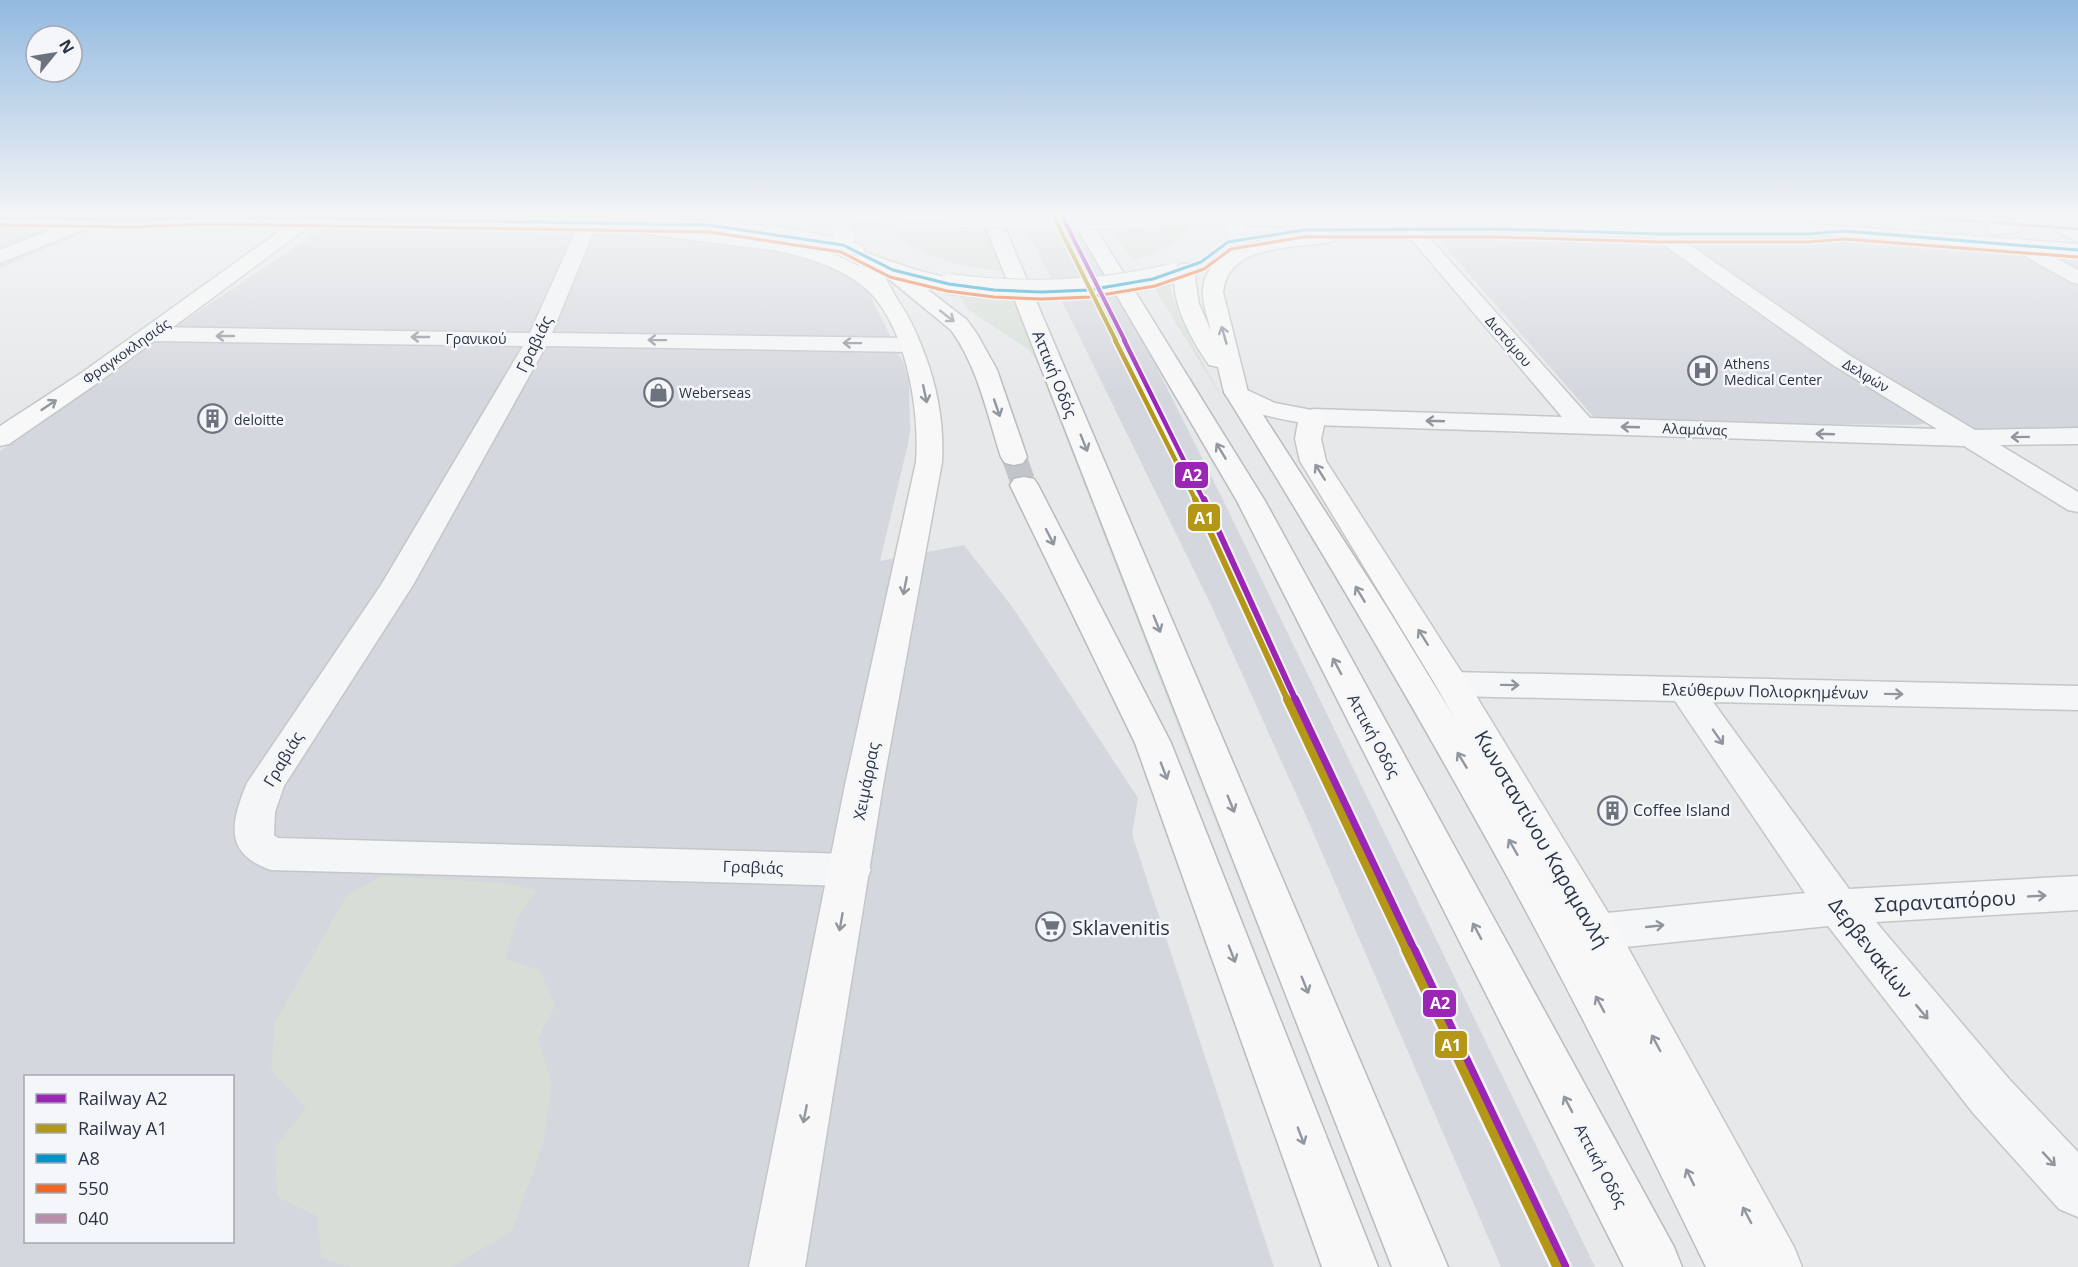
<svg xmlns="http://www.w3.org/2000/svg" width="2078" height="1267" font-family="'Open Sans',sans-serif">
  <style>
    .built { fill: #d4d7dd; fill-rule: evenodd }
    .green { fill: #d6ded6 }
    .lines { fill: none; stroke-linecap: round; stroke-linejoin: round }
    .highway-tunnel { stroke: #c1c4c9; stroke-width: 25; stroke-dasharray: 25 13; stroke-linecap: butt }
    .street-casing { stroke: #c4c6c8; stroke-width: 3 }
    .secondary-casing { stroke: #c4c6c8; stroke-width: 3 }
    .primary-casing { stroke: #c2c5c8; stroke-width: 3 }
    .highway-casing { stroke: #b8bbbf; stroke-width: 3 }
    .street { fill: #f5f6f7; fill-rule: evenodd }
    .secondary { fill: #f8f8f8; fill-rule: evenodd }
    .primary { fill: #f8f8f8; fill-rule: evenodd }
    .highway { fill: #f8f8f8; fill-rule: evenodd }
    .primary-bridge-casing { stroke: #c2c5c8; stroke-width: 22; stroke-linecap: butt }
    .primary-bridge { stroke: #f8f8f8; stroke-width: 20 }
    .bus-1-casing { stroke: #f4f6f9; stroke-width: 6 }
    .bus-2-casing { stroke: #f4f6f9; stroke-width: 6 }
    .bus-3-casing { stroke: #f4f6f9; stroke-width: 6 }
    .bus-1 { stroke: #0095c8; stroke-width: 3 }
    .bus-2 { stroke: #f26522; stroke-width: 3 }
    .bus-3 { stroke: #b88ea8; stroke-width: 3 }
    .rail-1-far4-casing { stroke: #f4f6f9; stroke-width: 7 }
    .rail-1-far3-casing { stroke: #f4f6f9; stroke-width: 8 }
    .rail-1-far2-casing { stroke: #f4f6f9; stroke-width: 10 }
    .rail-1-far1-casing { stroke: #f4f6f9; stroke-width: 12 }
    .rail-1-casing { stroke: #f4f6f9; stroke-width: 14 }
    .rail-2-far4-casing { stroke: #f4f6f9; stroke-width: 7 }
    .rail-2-far3-casing { stroke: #f4f6f9; stroke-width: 8 }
    .rail-2-far2-casing { stroke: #f4f6f9; stroke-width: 10 }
    .rail-2-far1-casing { stroke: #f4f6f9; stroke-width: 12 }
    .rail-2-casing { stroke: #f4f6f9; stroke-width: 14 }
    .rail-1-far4 { stroke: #9b26b6; stroke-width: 4 }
    .rail-1-far3 { stroke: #9b26b6; stroke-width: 4.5 }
    .rail-1-far2 { stroke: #9b26b6; stroke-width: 6 }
    .rail-1-far1 { stroke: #9b26b6; stroke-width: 8 }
    .rail-1 { stroke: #9b26b6; stroke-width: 9 }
    .rail-2-far4 { stroke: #b59718; stroke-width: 4 }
    .rail-2-far3 { stroke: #b59718; stroke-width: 4.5 }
    .rail-2-far2 { stroke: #b59718; stroke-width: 6 }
    .rail-2-far1 { stroke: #b59718; stroke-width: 8 }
    .rail-2 { stroke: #b59718; stroke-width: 9 }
    .oneway { stroke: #92969e }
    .oneway2 { stroke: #90959e }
    .labels { text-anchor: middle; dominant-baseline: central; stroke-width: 5; stroke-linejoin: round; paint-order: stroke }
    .far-street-label { font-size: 14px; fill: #2b3445; stroke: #f4f6f9 }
    .far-poi-label { font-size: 14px; fill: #2b3445; stroke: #f4f6f9; text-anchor: start }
    .street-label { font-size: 16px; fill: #2b3445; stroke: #f4f6f9 }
    .poi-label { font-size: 16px; fill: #2b3445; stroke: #f4f6f9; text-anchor: start }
    .near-street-label { font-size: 20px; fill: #2b3445; stroke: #f4f6f9 }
    .near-poi-label { font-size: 20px; fill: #2b3445; stroke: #f4f6f9; text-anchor: start }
    .line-badge { stroke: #f4f6f9; stroke-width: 2 }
    .badge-label { font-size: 16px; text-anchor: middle; font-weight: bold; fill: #fff }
  </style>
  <rect width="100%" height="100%" fill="#e6e8ea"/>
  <!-- built -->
  <g class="built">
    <polygon points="0,222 71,224 100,226 0,268"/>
    <path d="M323 228 610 230 677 235 797 253 853 276 870 295 904 364 909 383 910 431 908 444 880 561 964 545 1013 608 1138 798 1132 834 1274 1267H0V451L153 342ZM26 1076H232V1242H26Z"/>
    <polygon points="1027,230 1077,230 1156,366 1226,506 1595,1267 1501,1267 1310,825 1211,605"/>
    <polygon points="1797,234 2078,254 2078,427 1971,429 1833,351 1687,243 1687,239 1698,238"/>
    <polygon points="1450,236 1643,236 1659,238 1929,423 1915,425 1597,421 1441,242 1442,238"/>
  </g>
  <!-- green -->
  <g class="green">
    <path d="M1189 227C1175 246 1154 254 1133 261L1112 230Z"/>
    <path d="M895 229 987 231 1004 271C971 268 913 259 895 229Z"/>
    <path d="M1169 276C1171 312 1204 363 1221 396L1150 281Z"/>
    <polygon points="956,288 1013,293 1252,917 1036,360 1028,349 967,309"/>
    <polygon points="383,876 504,883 537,890 517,919 505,959 540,970 555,1006 538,1039 552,1084 544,1141 512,1231 452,1267 352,1267 321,1258 317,1216 277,1197 275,1147 306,1108 271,1070 275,1022 347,895"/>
  </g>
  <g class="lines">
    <!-- highway-tunnel -->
    <polyline class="highway-tunnel" points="1014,457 1024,485"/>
    <defs>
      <g id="street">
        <polygon points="95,214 102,219 99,223 0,263 0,250 87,215"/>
        <path d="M2031 214H2053L2078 228V242L2042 223C2028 230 2006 237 1990 233L1987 229 1990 225 2020 219Z"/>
        <path d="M588 218 594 219 597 223 552 333 910 338 918 340 921 345 918 350 910 352 546 346 413 585 284 786 275 812 274 835 278 838 850 854 865 858 871 870 865 882 850 886 271 870C223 854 231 822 247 783L381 585 523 346 151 341 143 339 140 334 143 329 151 327 530 333 579 223 582 219Z"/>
        <polygon points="1412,223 1418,225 1590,418 1937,429 1833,365 1654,238 1652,234 1654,230 1668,230 1849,355 1975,430 2078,428 2078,444 2000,445 2078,492 2078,512 2068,510 1964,446 1313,425 1304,422 1300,417 1304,412 1313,409 1562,417 1406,233 1403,229 1406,225"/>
        <polygon points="2018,238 2078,270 2078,284 2071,282 2011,248 2009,244 2011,240"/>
        <polygon points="1452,672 2078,686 2078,710 1713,702 1849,889 2078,876 2078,910 1876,922 2009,1079 2078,1152 2078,1217 2059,1209 1973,1113 1828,926 1597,950 1582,945 1575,932 1582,919 1597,914 1805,893 1675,701 1452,696 1440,692 1435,684 1440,676"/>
      </g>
      <g id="secondary">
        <polygon points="0,214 191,214 193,217 190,221 184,222 135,225 0,222"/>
        <polygon points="310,214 317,219 314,223 96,384 9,444 0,446 0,426 80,374 302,215"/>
        <path d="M597 218C674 228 818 229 878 279 901 297 915 328 925 355 938 390 944 425 942 462L883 785 805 1267H749L845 785 916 462C920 410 906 321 863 286 839 267 809 258 779 251L591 227 588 223 591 219Z"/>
        <path d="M1236 385 1275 403 1322 412 1326 417 1321 439 1326 461 1464 676 1612 919 1794 1247 1802 1267H1744L1582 945 1435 684 1300 461 1295 439 1298 422C1275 418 1238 412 1224 392L1227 387Z"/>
      </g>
      <g id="primary">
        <path d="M108 214H348L684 219 779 227 843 239 863 246 864 252 916 270 956 280 959 284 956 288 949 290 903 279 881 270 898 301 895 305 888 307 881 305C871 292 857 272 857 255L779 239 684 229 117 219 111 218Z"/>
        <polygon points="757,214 962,214 964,217 961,221 955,222 765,220 759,219"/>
        <polygon points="1145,214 1801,223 2078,244 2078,256 1801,233 1147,224 1141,223 1138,219"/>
        <path d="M1327 231 1334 233 1336 237 1334 241C1297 250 1229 241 1223 292L1248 392 1245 397 1236 399 1227 397 1224 392 1218 367 1209 365C1193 342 1162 290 1180 264H1194L1197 268 1195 280 1199 304 1211 331C1208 318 1202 303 1203 290 1205 240 1290 235 1327 231Z"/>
      </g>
      <g id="highway">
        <polygon points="981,214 999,214 1448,1267 1392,1267"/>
        <polygon points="1069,214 1087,214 1265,501 1674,1247 1682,1267 1624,1267 1237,501"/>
        <path d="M885 260 892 262 967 320 977 334 997 370 1027 457 1023 463 1014 465 1005 463 1001 457C987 414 978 367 951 330L878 270 875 266 878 262Z"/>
        <path d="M1236 385 1245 387 1386 606 1512 812 1637 1028 1697 1136 1763 1267H1706C1634 1119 1561 972 1481 829 1399 681 1313 536 1224 392L1227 387Z"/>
        <polygon points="1024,477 1034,479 1038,485 1171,743 1378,1267 1322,1267 1135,743 1010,485 1014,479"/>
      </g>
    </defs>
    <!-- street casing -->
    <use href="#street" class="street-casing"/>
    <!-- secondary casing -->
    <use href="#secondary" class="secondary-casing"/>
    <!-- primary casing -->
    <use href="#primary" class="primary-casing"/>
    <!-- highway casing -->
    <use href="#highway" class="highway-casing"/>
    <!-- street -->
    <use href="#street" class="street"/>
    <!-- secondary -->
    <use href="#secondary" class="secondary"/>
    <!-- primary -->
    <use href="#primary" class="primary"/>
    <!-- highway -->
    <use href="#highway" class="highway"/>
    <defs>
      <g id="primary-bridge">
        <polyline points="843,214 841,225 845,238"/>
        <polyline points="1232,214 1235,226"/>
        <polyline points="955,217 1147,219"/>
        <path d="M949 284C1025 294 1097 292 1171 274"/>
      </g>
    </defs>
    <!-- primary-bridge casing -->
    <use href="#primary-bridge" class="primary-bridge-casing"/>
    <!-- primary-bridge -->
    <use href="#primary-bridge" class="primary-bridge"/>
    <defs>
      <polyline id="bus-1" points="0,217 135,220 206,216 709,225 843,245 893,270 949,284 994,290 1042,292 1089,290 1153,279 1201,262 1228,242 1304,230 1495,229 1661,234 1807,234 1845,231 2078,250"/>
      <polyline id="bus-2" points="0,225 135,227 206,224 709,232 841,252 890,277 947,291 994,297 1042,299 1090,297 1155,286 1204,269 1231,249 1304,237 1495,237 1661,242 1807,242 1845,239 2077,257"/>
      <polyline id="bus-3" points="1877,214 2078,229"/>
    </defs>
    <!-- bus-1 casing -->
    <use href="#bus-1" class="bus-1-casing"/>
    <!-- bus-2 casing -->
    <use href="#bus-2" class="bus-2-casing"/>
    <!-- bus-3 casing -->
    <use href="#bus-3" class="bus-3-casing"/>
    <!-- bus-1 -->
    <use href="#bus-1" class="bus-1"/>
    <!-- bus-2 -->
    <use href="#bus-2" class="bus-2"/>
    <!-- bus-3 -->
    <use href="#bus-3" class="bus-3"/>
    <defs>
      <polyline id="rail-1-far4" points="1061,214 1125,341"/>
      <polyline id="rail-1-far3" points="1124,340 1204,501"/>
      <polyline id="rail-1-far2" points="1204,499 1296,701"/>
      <polyline id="rail-1-far1" points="1295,699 1415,952"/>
      <polyline id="rail-1" points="1414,950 1565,1267"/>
      <polyline id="rail-2-far4" points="1054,217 1116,341"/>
      <polyline id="rail-2-far3" points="1115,340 1196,501"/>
      <polyline id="rail-2-far2" points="1195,499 1288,701"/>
      <polyline id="rail-2-far1" points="1287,699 1407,952"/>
      <polyline id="rail-2" points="1406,950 1557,1267"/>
    </defs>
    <!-- rail-1-far4 casing -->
    <use href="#rail-1-far4" class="rail-1-far4-casing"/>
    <!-- rail-1-far3 casing -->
    <use href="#rail-1-far3" class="rail-1-far3-casing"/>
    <!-- rail-1-far2 casing -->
    <use href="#rail-1-far2" class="rail-1-far2-casing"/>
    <!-- rail-1-far1 casing -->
    <use href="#rail-1-far1" class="rail-1-far1-casing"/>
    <!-- rail-1 casing -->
    <use href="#rail-1" class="rail-1-casing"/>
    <!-- rail-2-far4 casing -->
    <use href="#rail-2-far4" class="rail-2-far4-casing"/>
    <!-- rail-2-far3 casing -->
    <use href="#rail-2-far3" class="rail-2-far3-casing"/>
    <!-- rail-2-far2 casing -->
    <use href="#rail-2-far2" class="rail-2-far2-casing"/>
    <!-- rail-2-far1 casing -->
    <use href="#rail-2-far1" class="rail-2-far1-casing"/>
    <!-- rail-2 casing -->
    <use href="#rail-2" class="rail-2-casing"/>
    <!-- rail-1-far4 -->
    <use href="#rail-1-far4" class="rail-1-far4"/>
    <!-- rail-1-far3 -->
    <use href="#rail-1-far3" class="rail-1-far3"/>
    <!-- rail-1-far2 -->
    <use href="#rail-1-far2" class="rail-1-far2"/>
    <!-- rail-1-far1 -->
    <use href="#rail-1-far1" class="rail-1-far1"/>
    <!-- rail-1 -->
    <use href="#rail-1" class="rail-1"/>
    <!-- rail-2-far4 -->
    <use href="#rail-2-far4" class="rail-2-far4"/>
    <!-- rail-2-far3 -->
    <use href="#rail-2-far3" class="rail-2-far3"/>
    <!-- rail-2-far2 -->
    <use href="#rail-2-far2" class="rail-2-far2"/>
    <!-- rail-2-far1 -->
    <use href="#rail-2-far1" class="rail-2-far1"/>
    <!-- rail-2 -->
    <use href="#rail-2" class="rail-2"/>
  </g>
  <!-- one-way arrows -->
  <defs><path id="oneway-shaft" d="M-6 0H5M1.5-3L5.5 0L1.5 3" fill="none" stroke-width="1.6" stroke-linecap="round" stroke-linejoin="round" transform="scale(1.5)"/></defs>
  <g class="oneway">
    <use href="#oneway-shaft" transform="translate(947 316) rotate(38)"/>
    <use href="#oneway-shaft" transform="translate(1224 335) rotate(-106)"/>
    <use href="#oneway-shaft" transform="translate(925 394) rotate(78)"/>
    <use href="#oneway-shaft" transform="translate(49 405) rotate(-34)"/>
    <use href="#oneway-shaft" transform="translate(997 408) rotate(71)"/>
    <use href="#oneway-shaft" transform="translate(1084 443) rotate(68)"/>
    <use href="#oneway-shaft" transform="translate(1221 451) rotate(-121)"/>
    <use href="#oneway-shaft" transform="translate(1320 472) rotate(-122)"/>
    <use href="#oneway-shaft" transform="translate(1050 537) rotate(63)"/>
    <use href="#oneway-shaft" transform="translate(905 586) rotate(101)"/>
    <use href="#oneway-shaft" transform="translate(1360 594) rotate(-121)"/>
    <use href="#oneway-shaft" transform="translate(1157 624) rotate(68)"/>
    <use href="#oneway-shaft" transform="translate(1423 637) rotate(-122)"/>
    <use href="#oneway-shaft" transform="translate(1337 666) rotate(-118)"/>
    <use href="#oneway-shaft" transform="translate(1462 760) rotate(-121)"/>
    <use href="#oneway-shaft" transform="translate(1164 771) rotate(69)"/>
    <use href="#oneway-shaft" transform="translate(1231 804) rotate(68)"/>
    <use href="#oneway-shaft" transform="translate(1513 847) rotate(-120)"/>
    <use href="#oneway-shaft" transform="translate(841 922) rotate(100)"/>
    <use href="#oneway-shaft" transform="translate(1477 931) rotate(-118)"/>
    <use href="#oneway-shaft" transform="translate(1232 954) rotate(69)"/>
    <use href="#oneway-shaft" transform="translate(1305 985) rotate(68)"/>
    <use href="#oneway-shaft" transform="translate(1600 1004) rotate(-118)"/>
    <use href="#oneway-shaft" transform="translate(1656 1043) rotate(-118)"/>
    <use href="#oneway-shaft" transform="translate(1568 1104) rotate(-118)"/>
    <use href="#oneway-shaft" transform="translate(805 1114) rotate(101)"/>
    <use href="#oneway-shaft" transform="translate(1301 1136) rotate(69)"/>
    <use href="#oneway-shaft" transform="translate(1690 1177) rotate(-116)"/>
    <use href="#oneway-shaft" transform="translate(1747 1215) rotate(-118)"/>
  </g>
  <g class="oneway2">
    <use href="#oneway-shaft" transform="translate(225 336) rotate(-180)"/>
    <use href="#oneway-shaft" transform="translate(420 337) rotate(-180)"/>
    <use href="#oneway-shaft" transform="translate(657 340) rotate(-179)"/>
    <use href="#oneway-shaft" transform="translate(852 343) rotate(-179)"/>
    <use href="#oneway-shaft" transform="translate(1435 421) rotate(-178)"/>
    <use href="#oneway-shaft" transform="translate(1630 427) rotate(-178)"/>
    <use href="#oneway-shaft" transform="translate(1825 434) rotate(-178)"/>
    <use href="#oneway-shaft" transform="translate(2020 437) rotate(179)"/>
    <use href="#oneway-shaft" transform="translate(1510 685) rotate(1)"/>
    <use href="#oneway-shaft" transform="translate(1894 694) rotate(1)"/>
    <use href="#oneway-shaft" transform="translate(1718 737) rotate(55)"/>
    <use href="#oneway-shaft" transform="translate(2037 896) rotate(-3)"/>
    <use href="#oneway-shaft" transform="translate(1655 926) rotate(-6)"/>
    <use href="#oneway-shaft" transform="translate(1922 1012) rotate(50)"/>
    <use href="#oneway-shaft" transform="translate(2049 1159) rotate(47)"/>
  </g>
  <!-- sky -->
  <linearGradient id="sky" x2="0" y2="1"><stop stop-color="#93bae0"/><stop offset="0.55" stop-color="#f4f5f6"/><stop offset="1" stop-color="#f4f5f6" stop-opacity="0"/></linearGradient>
  <rect width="2078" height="392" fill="url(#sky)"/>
  <!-- icons -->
  <defs>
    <symbol id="hospital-ring" viewBox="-11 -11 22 22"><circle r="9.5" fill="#f4f6f9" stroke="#6c737f" stroke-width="1.5"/><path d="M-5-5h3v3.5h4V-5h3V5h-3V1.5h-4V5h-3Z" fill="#6c737f"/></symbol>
    <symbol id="shop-ring" viewBox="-11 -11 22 22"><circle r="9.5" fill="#f4f6f9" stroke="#6c737f" stroke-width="1.5"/><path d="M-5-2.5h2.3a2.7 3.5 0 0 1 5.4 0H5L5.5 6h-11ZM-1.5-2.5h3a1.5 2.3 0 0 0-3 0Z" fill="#6c737f"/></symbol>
    <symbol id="building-ring" viewBox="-11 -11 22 22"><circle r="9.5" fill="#f4f6f9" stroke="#6c737f" stroke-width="1.5"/><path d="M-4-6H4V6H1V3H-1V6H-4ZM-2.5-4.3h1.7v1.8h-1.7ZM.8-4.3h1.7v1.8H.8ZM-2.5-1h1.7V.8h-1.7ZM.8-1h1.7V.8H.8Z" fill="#6c737f"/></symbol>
    <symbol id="supermarket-ring" viewBox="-11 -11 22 22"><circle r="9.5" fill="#f4f6f9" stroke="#6c737f" stroke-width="1.5"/><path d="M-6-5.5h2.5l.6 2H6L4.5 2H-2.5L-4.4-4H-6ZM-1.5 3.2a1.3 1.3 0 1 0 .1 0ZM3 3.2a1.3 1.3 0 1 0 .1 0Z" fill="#6c737f"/></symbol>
  </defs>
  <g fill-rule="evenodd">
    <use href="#hospital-ring" x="1686" y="354" width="33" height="33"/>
    <use href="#shop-ring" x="642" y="376" width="33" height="33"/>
    <use href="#building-ring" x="196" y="402" width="33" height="33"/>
    <use href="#building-ring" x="1596" y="794" width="33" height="33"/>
    <use href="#supermarket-ring" x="1034" y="910" width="33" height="33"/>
  </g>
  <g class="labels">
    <!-- far-street labels -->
    <g class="far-street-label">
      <text x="476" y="338">Γρανικού</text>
      <text transform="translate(1509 341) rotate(49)">Διστόμου</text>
      <text transform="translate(126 351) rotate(-35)">Φραγκοκλησιάς</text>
      <text transform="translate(1866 375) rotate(31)">Δελφών</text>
      <text transform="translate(1695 429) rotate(2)">Αλαμάνας</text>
    </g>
    <!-- far-poi labels -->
    <g class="far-poi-label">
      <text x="1724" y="363">Athens<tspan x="1724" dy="16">Medical Center</tspan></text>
      <text x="679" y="392">Weberseas</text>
      <text x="234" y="419">deloitte</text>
    </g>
    <!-- street labels -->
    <g class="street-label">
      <text transform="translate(534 344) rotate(-64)">Γραβιάς</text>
      <text transform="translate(1055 374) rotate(68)">Αττική Οδός</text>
      <text transform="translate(1765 691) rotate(1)">Ελεύθερων Πολιορκημένων</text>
      <text transform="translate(1374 736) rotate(62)">Αττική Οδός</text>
      <text transform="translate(283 759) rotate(-59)">Γραβιάς</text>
      <text transform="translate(866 781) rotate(-79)">Χειμάρρας</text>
      <text transform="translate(753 867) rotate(2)">Γραβιάς</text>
      <text transform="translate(1601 1166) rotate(62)">Αττική Οδός</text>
    </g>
    <!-- poi labels -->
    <g class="poi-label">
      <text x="1633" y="810">Coffee Island</text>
    </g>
    <!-- near-street labels -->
    <g class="near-street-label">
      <text transform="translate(1542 839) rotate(60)">Κωνσταντίνου Καραμανλή</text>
      <text transform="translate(1945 901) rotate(-3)">Σαρανταπόρου</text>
      <text transform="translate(1871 948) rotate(52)">Δερβενακίων</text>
    </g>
    <!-- near-poi labels -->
    <g class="near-poi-label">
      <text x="1072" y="927">Sklavenitis</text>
    </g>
  </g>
  <g class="line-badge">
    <rect x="1174" y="461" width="35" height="28" rx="6" fill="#9b26b6"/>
    <rect x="1187" y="503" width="34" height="29" rx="6" fill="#b59718"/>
    <rect x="1422" y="989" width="35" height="29" rx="6" fill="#9b26b6"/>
    <rect x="1434" y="1030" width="34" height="29" rx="6" fill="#b59718"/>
  </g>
  <g class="badge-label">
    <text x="1192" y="481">A2</text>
    <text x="1204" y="524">A1</text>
    <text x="1440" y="1009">A2</text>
    <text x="1451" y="1051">A1</text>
  </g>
  <!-- legend -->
  <rect x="24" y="1075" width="210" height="168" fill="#f4f6f9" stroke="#a4a8b1" stroke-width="1.5"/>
  <rect x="36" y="1094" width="30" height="9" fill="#9b26b6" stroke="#a4a8b1" stroke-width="1.5"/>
  <text x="78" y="1105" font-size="18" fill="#2b3445">Railway A2</text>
  <rect x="36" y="1124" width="30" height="9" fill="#b59718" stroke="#a4a8b1" stroke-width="1.5"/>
  <text x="78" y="1135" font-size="18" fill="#2b3445">Railway A1</text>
  <rect x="36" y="1154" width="30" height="9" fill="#0095c8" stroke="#a4a8b1" stroke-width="1.5"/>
  <text x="78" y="1165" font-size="18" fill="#2b3445">A8</text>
  <rect x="36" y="1184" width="30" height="9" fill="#f26522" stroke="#a4a8b1" stroke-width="1.5"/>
  <text x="78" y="1195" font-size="18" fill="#2b3445">550</text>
  <rect x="36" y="1214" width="30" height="9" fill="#b88ea8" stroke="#a4a8b1" stroke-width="1.5"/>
  <text x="78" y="1225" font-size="18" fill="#2b3445">040</text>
  <!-- north arrow -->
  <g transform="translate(54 54) rotate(60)"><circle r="28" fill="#f4f6f9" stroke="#a4a8b1" stroke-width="1.5"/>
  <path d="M0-4.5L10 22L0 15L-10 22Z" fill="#6c737f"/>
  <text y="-9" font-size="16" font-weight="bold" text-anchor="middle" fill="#2b3445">N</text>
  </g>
</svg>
